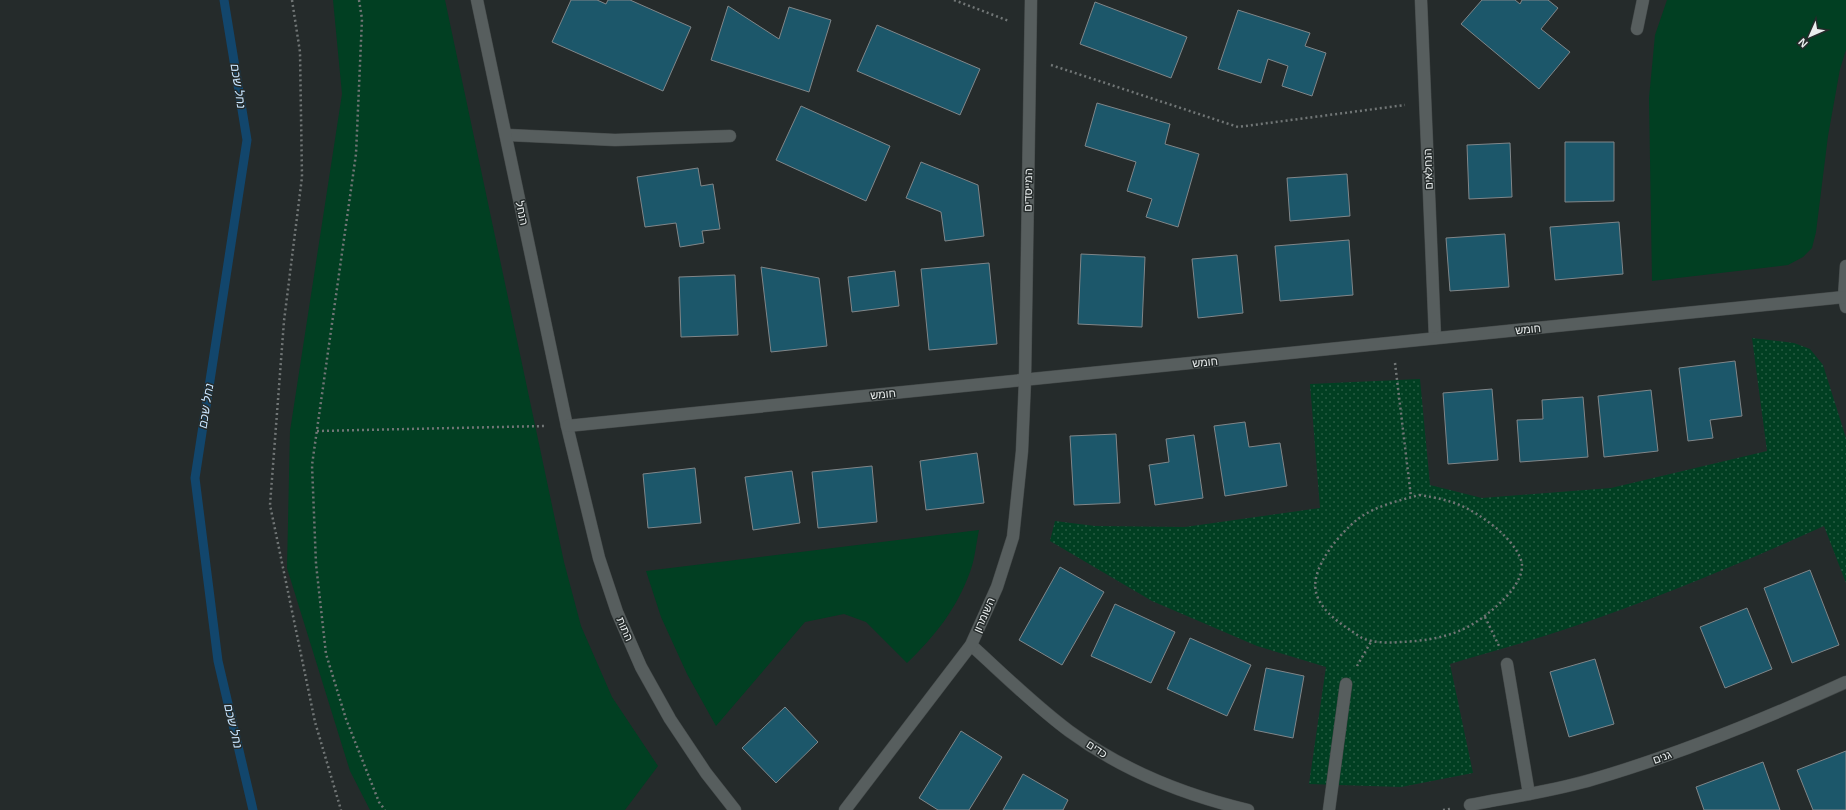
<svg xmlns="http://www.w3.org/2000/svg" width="1846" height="810" font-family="Arial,'Noto Sans Hebrew',sans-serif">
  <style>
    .green { fill: #013f22 }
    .park { fill: url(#park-dots) }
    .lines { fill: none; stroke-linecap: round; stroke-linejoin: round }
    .stream { stroke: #12466c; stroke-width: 9 }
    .building { fill: #1c576a; stroke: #808689 }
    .lane-casing { stroke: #434848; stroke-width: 13 }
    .street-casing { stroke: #434848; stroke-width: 13 }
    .path { stroke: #717676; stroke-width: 2.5; stroke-dasharray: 2 3; stroke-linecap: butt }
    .lane { stroke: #575e5e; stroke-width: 12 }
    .street { stroke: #575e5e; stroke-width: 12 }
    .labels { text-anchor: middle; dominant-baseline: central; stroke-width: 3; stroke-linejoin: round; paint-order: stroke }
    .street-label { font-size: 11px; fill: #eaeeee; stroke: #252b2b }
    .water-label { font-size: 12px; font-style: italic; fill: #c9e5fe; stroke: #252b2b }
  </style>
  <defs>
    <pattern id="park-dots" width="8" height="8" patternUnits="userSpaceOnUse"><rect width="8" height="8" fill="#013f22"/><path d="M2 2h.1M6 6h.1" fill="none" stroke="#265b42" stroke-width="1.8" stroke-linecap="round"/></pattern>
  </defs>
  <rect width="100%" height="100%" fill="#252b2b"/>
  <!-- green -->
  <g class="green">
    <polygon points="333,0 445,0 564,562 581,626 612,697 658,766 625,810 370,810 350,771 287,568 290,431 342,94"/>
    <polygon points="1667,0 1846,0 1846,50 1840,69 1828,136 1816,232 1812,248 1803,257 1788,265 1652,281 1649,98 1655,35"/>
    <path d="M979 530C976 544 975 559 970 572 956 610 935 636 907 663L866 622 844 614 805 622 716 726 687 674 661 617 646 571Z"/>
  </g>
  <!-- park -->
  <path class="park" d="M1752 338 1794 343 1810 349 1823 365 1846 438V583L1824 526C1740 564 1654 600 1566 629 1528 642 1489 652 1450 664L1473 773 1401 787 1309 784 1326 667 1257 646 1152 601 1050 541 1055 521 1095 526 1185 527 1320 508 1310 384 1420 379 1430 485 1482 498 1611 488 1767 451Z"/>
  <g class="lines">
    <!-- stream -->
    <polyline class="stream" points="224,0 247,140 195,478 218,661 253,810"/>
  </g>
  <!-- building -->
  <g class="building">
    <polygon points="571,0 597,0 606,4 608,0 630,0 691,27 663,91 552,42"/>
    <polygon points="1482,0 1515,0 1520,4 1522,0 1548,0 1558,8 1541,29 1570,52 1539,89 1461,24"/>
    <polygon points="1095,2 1187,37 1171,78 1080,44"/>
    <polygon points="728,6 779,39 789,7 831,20 809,92 711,60"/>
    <polygon points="1238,10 1310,33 1305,46 1326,53 1312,96 1282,86 1288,66 1268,59 1261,83 1218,69"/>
    <polygon points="877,25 980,69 960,115 857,71"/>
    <polygon points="1097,103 1170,124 1165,144 1199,154 1178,227 1146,217 1152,199 1127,191 1136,162 1085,146"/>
    <polygon points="801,106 890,146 866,201 776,160"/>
    <polygon points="1565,142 1614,142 1614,201 1565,202"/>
    <polygon points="1510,143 1512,197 1469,199 1467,145"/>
    <polygon points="921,162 978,185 984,236 945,241 941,212 906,198"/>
    <polygon points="698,168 701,186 713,184 720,229 702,231 704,243 680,247 676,223 645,227 637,177"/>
    <polygon points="1347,174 1350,216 1290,221 1287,178"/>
    <polygon points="1619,222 1623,274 1555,280 1550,227"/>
    <polygon points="1505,234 1509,287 1450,291 1446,238"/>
    <polygon points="1349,240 1353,295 1280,301 1275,246"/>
    <polygon points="1081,254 1145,257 1142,327 1078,324"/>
    <polygon points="1237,255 1243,313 1198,318 1192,259"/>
    <polygon points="989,263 997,344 929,350 921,269"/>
    <polygon points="761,267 819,278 827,346 771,352"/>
    <polygon points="895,271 899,306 852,312 848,277"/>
    <polygon points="735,275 738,335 681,337 679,277"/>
    <polygon points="1735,361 1742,416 1710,420 1713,438 1688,441 1679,368"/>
    <polygon points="1492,389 1498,460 1448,464 1443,393"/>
    <polygon points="1651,390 1658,451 1604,457 1598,396"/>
    <polygon points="1583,397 1588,457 1520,462 1517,420 1543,419 1542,400"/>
    <polygon points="1245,422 1249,447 1280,443 1287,486 1225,496 1214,426"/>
    <polygon points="1116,434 1120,503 1074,505 1070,436"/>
    <polygon points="1194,435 1203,498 1155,505 1149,465 1169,462 1166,439"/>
    <polygon points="977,453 984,503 926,510 920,461"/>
    <polygon points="872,466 877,522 818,528 812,472"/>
    <polygon points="695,468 701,523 648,528 643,474"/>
    <polygon points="792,471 800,523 753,530 745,477"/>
    <polygon points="1060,567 1104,592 1062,665 1019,640"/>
    <polygon points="1810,570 1839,645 1792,663 1764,588"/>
    <polygon points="1115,604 1175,632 1151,683 1091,656"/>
    <polygon points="1747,608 1772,669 1725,688 1700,627"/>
    <polygon points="1190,638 1251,665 1227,716 1167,689"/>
    <polygon points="1595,659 1614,724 1569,737 1550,672"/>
    <polygon points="1266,668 1304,676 1293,738 1254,730"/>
    <polygon points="785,707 818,742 776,783 742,748"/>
    <polygon points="961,731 1002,757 969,810 938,810 919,798"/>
    <polygon points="1846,751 1846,810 1813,810 1797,770"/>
    <polygon points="1763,762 1780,810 1704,810 1696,787"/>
    <polygon points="1023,774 1068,800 1063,810 1003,810"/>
  </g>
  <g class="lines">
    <defs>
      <g id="lane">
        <polyline points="506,135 615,140 730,136"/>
        <polyline points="1507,664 1529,794"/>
        <polyline points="1329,810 1346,684"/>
      </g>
      <g id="street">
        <polyline points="477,0 567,426 599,558 617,612 641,667 670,719 706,773 735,810"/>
        <polyline points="1421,0 1435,338"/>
        <polyline points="1637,29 1643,0"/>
        <polyline points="1846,266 1844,297 1846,307"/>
        <polyline points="567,426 1844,297"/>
        <path d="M971 645C1003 674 1034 705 1069 731 1122 770 1184 795 1248 810"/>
        <path d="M1470 805C1511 797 1554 791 1594 779 1680 754 1765 719 1846 682"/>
        <polyline points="845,810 971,645 997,587 1013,537 1022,451 1025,380 1031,0"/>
      </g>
    </defs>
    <!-- lane casing -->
    <use href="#lane" class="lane-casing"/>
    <!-- street casing -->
    <use href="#street" class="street-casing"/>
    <!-- path -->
    <g class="path">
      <polyline points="292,0 300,52 302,177 284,321 270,505 315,722 341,810"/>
      <polyline points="359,0 362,19 356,154 312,465 316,564 326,654 346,719 379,802 385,810"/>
      <polyline points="954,0 1009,21"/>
      <polyline points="1051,65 1238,127 1405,105"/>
      <polyline points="1395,363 1411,497"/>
      <polyline points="317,431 545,426"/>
      <path d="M1419 495C1453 500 1468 506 1495 527 1505 535 1522 553 1522 566 1522 579 1510 594 1501 602 1470 632 1443 640 1401 642 1389 643 1373 643 1362 638 1357 635 1352 631 1347 628 1335 620 1319 607 1316 592 1310 568 1340 533 1358 519 1375 506 1398 501 1419 495Z"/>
      <polyline points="1485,617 1499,646"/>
      <polyline points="1357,666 1372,640"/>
      <polyline points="1443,810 1450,809"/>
    </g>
    <!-- lane -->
    <use href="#lane" class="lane"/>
    <!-- street -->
    <use href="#street" class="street"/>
  </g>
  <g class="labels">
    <!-- street labels -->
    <g class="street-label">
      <text transform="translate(1428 169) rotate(-92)">הנחלאים</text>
      <text transform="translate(1028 190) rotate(-89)">המייסדים</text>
      <text transform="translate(522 213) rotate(78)">הנחל</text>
      <text transform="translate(1528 329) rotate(-6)">חומש</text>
      <text transform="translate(1205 362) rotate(-6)">חומש</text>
      <text transform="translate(883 394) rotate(-6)">חומש</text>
      <text transform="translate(984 615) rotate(-66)">השומרון</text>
      <text transform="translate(625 629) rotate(66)">התות</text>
      <text transform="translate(1097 749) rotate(33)">כדים</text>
      <text transform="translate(1662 757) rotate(-20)">גנים</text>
    </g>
    <!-- water labels -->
    <g class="water-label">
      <text transform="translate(238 86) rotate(81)">נחל שכם</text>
      <text transform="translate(206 406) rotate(-81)">נחל שכם</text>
      <text transform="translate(233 726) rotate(77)">נחל שכם</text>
    </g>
  </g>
  <!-- north arrow -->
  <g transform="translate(1810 36) rotate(225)" stroke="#252b2b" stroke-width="3" paint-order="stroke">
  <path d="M0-3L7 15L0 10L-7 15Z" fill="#eaeeee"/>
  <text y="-6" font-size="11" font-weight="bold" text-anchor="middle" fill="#eaeeee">N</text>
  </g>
</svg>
